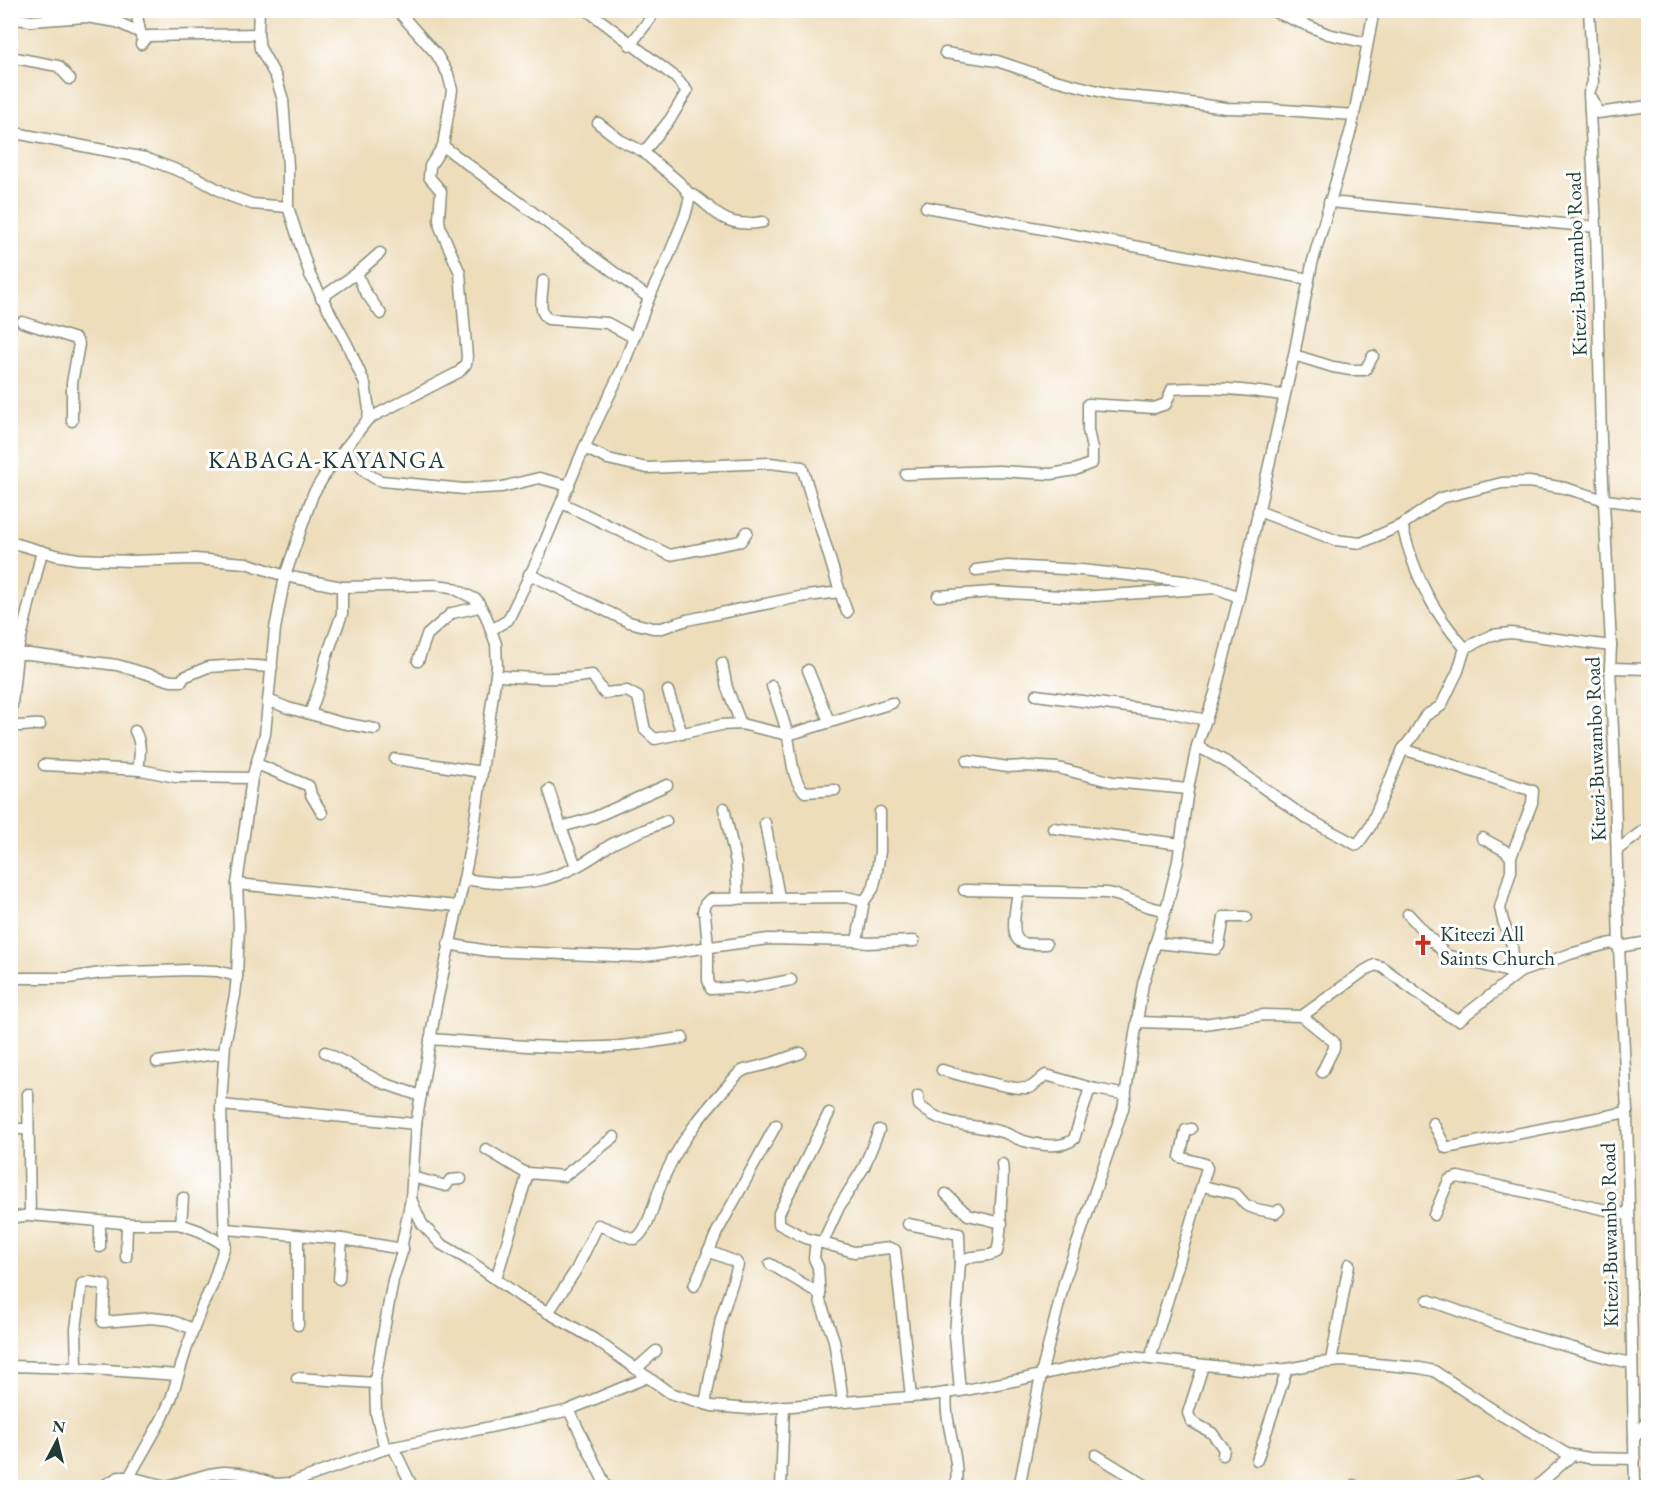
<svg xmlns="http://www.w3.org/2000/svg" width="1659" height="1498" font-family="'EB Garamond',serif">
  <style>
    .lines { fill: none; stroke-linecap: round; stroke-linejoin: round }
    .minor-casing { stroke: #868d78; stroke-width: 13 }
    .minor { stroke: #fff; stroke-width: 10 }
    .labels { text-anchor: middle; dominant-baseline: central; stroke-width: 6; stroke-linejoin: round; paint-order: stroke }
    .street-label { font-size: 21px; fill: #1f3d34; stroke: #fff }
    .poi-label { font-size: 21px; fill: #1f3d34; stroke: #fff; text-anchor: start }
    .quarter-label { font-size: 24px; letter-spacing: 1.5px; fill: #1f3d34; stroke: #fff }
  </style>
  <rect width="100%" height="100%" fill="#fff"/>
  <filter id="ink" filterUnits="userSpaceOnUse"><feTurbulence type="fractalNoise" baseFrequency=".0167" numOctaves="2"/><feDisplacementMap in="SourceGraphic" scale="12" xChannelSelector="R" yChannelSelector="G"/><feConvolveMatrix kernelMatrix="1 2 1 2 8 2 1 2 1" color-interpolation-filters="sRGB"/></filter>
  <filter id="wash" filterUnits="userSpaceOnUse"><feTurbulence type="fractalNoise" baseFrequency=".008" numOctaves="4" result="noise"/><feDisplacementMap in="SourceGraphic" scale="24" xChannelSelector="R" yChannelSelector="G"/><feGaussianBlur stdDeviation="1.35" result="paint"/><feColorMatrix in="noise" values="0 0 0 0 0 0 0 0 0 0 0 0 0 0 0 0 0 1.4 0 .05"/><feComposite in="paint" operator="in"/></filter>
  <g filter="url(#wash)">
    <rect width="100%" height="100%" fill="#edb"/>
  </g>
  <g filter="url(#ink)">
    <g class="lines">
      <defs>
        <g id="minor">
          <polyline points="136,10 141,37"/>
          <polyline points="1270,10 1328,34 1367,43"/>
          <polyline points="1589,10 1593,82 1589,93 1596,227 1601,440 1611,646 1610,668 1614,751 1619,947 1627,1112 1635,1488"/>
          <polyline points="10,18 31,21 86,17 117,22 141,33"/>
          <polyline points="141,44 148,36 258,34"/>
          <polyline points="630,45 650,19 654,10"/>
          <polyline points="945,53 997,61 1051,79 1114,95 1161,99 1226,108 1269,109 1354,115"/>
          <polyline points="10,57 58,66 70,79"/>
          <polyline points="1592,98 1598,113 1648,106"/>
          <polyline points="598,123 620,140 644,152"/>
          <polyline points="10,132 145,158 195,177 230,196 252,204 288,207"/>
          <polyline points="443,146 649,298"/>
          <path d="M689 193C698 197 702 201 709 207 725 223 741 226 763 222"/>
          <polyline points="1329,202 1596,227"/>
          <polyline points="926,207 1309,279"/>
          <polyline points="357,273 364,290 381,314"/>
          <path d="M543 281C543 294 537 310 548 319L607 323 633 337"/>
          <polyline points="321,298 357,273 380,253"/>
          <polyline points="22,322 76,339 79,344 72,383 72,421"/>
          <polyline points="1294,355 1333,367 1351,370 1365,370 1373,356"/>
          <polyline points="368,419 459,372 466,364 467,357 460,273 440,227 439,218 441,191 429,177 430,166 443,146 452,90 448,74 437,55 397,10"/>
          <path d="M345 448C356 461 365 476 382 481L464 489 502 487 539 478 569 486"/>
          <polyline points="584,448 608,459 647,468 770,463 802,467 840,592"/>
          <path d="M906 474 998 471 1051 474 1075 470 1092 463V449L1088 430V404L1154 408 1166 404 1172 389C1209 386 1246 390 1283 395"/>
          <polyline points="562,503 670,555 741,541 747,532"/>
          <polyline points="1258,511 1335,540 1361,543 1402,525 1441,498 1502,483 1529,482 1565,488 1605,500 1648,505"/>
          <polyline points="10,542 55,555 78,559 131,561 195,559 246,563 285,576 342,587 436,585 451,587 477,600 486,616 496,644 497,667 474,827 464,879 436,1006 416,1124 411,1199 422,1224 441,1244 467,1259 521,1297 594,1339 670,1393 712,1406 750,1409 924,1396 960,1391 1018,1380 1123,1356 1259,1371 1287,1369 1319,1363 1343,1361 1420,1368 1434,1371 1501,1415 1567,1454 1589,1458 1635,1459"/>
          <polyline points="976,570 1008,566 1081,570 1184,581 1216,588 1239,597"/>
          <polyline points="529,574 629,622 653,628 662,628 687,620 799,597 840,592 847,612"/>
          <polyline points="938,596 992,592 1080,597 1216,588"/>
          <path d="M491 630 508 620 539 556 584 448 622 369 649 298 667 260 685 216 690 197C683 180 657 167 644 152L671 118 687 91 675 77 587 10"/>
          <polyline points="1465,648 1492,635 1511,633 1611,646"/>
          <polyline points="17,654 29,654 117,665 171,681 182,681 184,677 208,667 241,665 272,667"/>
          <polyline points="418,661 427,635 452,613 479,607"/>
          <polyline points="722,663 727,688 741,724"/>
          <polyline points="1610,668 1648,669"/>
          <polyline points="808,670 829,721"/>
          <path d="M496 676C529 678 560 680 592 675L604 693 627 691 638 697 645 730 655 739 721 725 741 724 788 735 892 703"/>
          <path d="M772 686C777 702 783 717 787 733 792 750 790 779 805 792L835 790"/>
          <polyline points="668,691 682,734"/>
          <polyline points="1036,695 1173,713 1206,720"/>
          <polyline points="268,700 288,708 310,714 321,682 326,658 342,614 342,587"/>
          <polyline points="310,714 342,723 375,729"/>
          <polyline points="10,724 17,654 42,551"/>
          <path d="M10 725C21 728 29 724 40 725"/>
          <path d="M135 731C142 744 140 756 138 770"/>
          <path d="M1197 746 1228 763 1306 818 1357 845 1370 827 1403 749 1414 735 1425 716 1441 706 1458 671 1465 648C1431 610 1414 574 1402 525"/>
          <polyline points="1403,749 1533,791 1532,803 1511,857"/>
          <polyline points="395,759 482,772"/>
          <polyline points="967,761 1008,767 1023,766 1058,768 1113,782 1188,789"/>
          <polyline points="257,764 309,786 311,795 322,813"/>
          <polyline points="44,765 141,770 176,777 252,778"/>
          <polyline points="549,790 561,827"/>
          <polyline points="724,808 736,863 738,899"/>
          <polyline points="765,823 779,897"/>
          <polyline points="1053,828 1181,844"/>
          <polyline points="1482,838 1504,850 1511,857 1511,871 1500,908 1503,921 1512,945 1513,956 1520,972"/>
          <polyline points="1617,850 1648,827"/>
          <polyline points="576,866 561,827 593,818 667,785"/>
          <path d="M464 879C523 889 559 883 607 847 620 838 651 828 666 821"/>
          <polyline points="237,884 457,906"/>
          <path d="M964 890 1107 893C1128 896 1144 909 1166 910"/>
          <path d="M1018 891C1017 903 1008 936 1021 942 1028 945 1038 944 1046 944"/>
          <polyline points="1408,914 1446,955 1516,974"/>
          <polyline points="857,941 867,943 914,941"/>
          <polyline points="1155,943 1216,949 1219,946 1224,917 1246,917"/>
          <polyline points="448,944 488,951 639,957 768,939 857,941 864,901 873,889 876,877 880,852 880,812"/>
          <polyline points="10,978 69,978 101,973 188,970 217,971 237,976"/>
          <polyline points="791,980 744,989 741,987 711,989 708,980 708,946 705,914 703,911 705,904 710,899 846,897 864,901"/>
          <polyline points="1302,1016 1334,1042 1334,1048 1322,1072"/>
          <polyline points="1138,1022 1204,1024 1264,1015 1302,1016 1364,971 1375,965 1382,967 1449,1016 1459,1020 1520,972 1570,954 1607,944 1612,943 1619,947 1648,942"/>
          <path d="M430 1039C488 1043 547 1049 605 1047 631 1046 657 1041 683 1038"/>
          <polyline points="325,1052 383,1083 421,1096"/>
          <polyline points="157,1062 224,1053"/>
          <path d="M942 1070C957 1074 1020 1093 1031 1087 1036 1084 1041 1078 1046 1075L1095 1089"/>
          <polyline points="28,1094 30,1215"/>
          <path d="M918 1096 919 1105C944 1128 971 1123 1002 1132 1010 1134 1016 1139 1024 1141 1038 1145 1062 1149 1074 1139L1089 1091 1096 1089 1126 1095"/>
          <polyline points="221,1105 416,1124"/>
          <polyline points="829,1113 779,1213 779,1224 805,1238 854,1252 890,1248 895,1250 911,1397"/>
          <polyline points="1433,1123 1446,1148 1627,1112"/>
          <polyline points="10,1129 28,1129"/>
          <polyline points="486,1149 527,1174"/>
          <polyline points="412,1177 446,1186 450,1180 461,1179"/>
          <polyline points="1203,1186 1236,1194 1246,1205 1256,1209 1276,1213 1279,1210"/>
          <polyline points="946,1194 968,1215 1002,1223"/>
          <polyline points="1434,1215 1449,1180 1458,1177 1629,1215"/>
          <polyline points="10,1218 30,1215 134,1224 180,1224 200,1231 225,1245"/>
          <polyline points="100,1222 100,1247"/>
          <polyline points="908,1224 959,1234 960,1262"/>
          <polyline points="181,1225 183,1198"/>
          <polyline points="226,1229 342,1239 403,1249"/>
          <polyline points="298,1237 298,1325"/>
          <polyline points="816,1241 814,1258 818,1267 820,1301 834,1340 843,1401"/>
          <polyline points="823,1242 839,1207 864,1167 879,1130"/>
          <polyline points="126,1257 127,1224"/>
          <polyline points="770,1264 820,1294"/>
          <polyline points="339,1279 342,1239"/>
          <polyline points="496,1279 528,1173 564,1176 614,1137"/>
          <polyline points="694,1286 717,1232 776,1125"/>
          <polyline points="1428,1300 1517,1332 1612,1359 1632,1363"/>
          <path d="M548 1313 576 1270 598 1225 634 1239C647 1235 655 1200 660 1187 677 1142 706 1109 738 1074L744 1070 772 1063 801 1053"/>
          <polyline points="1150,1359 1207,1168 1205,1164 1180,1157 1186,1130 1191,1129"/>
          <polyline points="1331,1361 1349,1264"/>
          <polyline points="10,1366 77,1368 178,1375"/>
          <polyline points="1203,1366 1188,1413 1191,1421 1212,1433 1224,1449 1223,1455"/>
          <polyline points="77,1368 76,1329 82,1284 89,1282 105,1285 103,1322 151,1318 170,1320 193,1329"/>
          <polyline points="636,1369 656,1351"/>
          <polyline points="297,1378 375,1383"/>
          <path d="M960 1391 955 1336 960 1262C971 1253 986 1259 997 1252 1002 1233 1000 1221 1001 1203 1002 1189 1004 1177 1002 1164"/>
          <path d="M947 1393C943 1423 962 1461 955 1488"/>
          <polyline points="705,1404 721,1318 738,1265 736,1262 708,1251"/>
          <polyline points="569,1410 607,1488"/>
          <polyline points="1634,1439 1648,1419"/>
          <polyline points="393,1447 413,1488"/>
          <polyline points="385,1449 376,1413 375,1380 393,1280 403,1249 402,1244 411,1199"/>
          <polyline points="1096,1455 1150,1488"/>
          <polyline points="1257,1460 1287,1369"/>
          <polyline points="129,1477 163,1417 171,1399 186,1350 202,1306 212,1286 225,1245 221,1105 225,1044 235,995 237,976 239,926 237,884 252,778 265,734 275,629 285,576 313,494 326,473 368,419 369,409 365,384 348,346 310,275 288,207 288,166 283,100 276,77 260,48 258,34 259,10"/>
          <polyline points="1354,1485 1356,1488"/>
          <polyline points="99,1488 119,1477 129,1477 167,1486 209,1474 224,1472 239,1473 275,1484 291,1483 385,1449 566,1411 648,1377"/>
          <polyline points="781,1488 784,1406"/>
          <polyline points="1019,1488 1041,1375 1065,1279 1123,1109 1143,984 1168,902 1178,861 1188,789 1197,746 1215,693 1239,597 1294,355 1312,264 1352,126 1374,10"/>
          <polyline points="1452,1488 1475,1482 1481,1488"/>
          <polyline points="1535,1488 1571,1456"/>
        </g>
      </defs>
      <!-- minor casing -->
      <use href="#minor" class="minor-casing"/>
      <!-- minor -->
      <use href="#minor" class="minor"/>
    </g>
  </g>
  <!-- icons -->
  <defs>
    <symbol id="church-bare" viewBox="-9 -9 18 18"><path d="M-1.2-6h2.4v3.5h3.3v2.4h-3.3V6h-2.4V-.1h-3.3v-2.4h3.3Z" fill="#c8321e" stroke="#fff" stroke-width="2.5" paint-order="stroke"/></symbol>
  </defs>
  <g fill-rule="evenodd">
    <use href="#church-bare" x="1408" y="930" width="30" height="30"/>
  </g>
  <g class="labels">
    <!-- street labels -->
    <g class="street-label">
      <text transform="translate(1576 264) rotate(-92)">Kitezi-Buwambo Road</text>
      <text transform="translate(1595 749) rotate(-92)">Kitezi-Buwambo Road</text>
      <text transform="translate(1609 1235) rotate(-91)">Kitezi-Buwambo Road</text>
    </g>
    <!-- poi labels -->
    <g class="poi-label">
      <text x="1440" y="933">Kiteezi All<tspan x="1440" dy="24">Saints Church</tspan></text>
    </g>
    <!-- quarter labels -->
    <g class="quarter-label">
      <text x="327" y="459">KABAGA-KAYANGA</text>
    </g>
  </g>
  <!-- margin -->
  <rect width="1659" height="1498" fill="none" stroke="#fff" stroke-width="36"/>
  <!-- north arrow -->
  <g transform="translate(57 1441) rotate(7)" stroke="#ffffff" stroke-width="4.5" paint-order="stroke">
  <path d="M0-4.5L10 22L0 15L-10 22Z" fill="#1f3d34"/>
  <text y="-9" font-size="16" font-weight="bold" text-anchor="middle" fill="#1f3d34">N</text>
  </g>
</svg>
